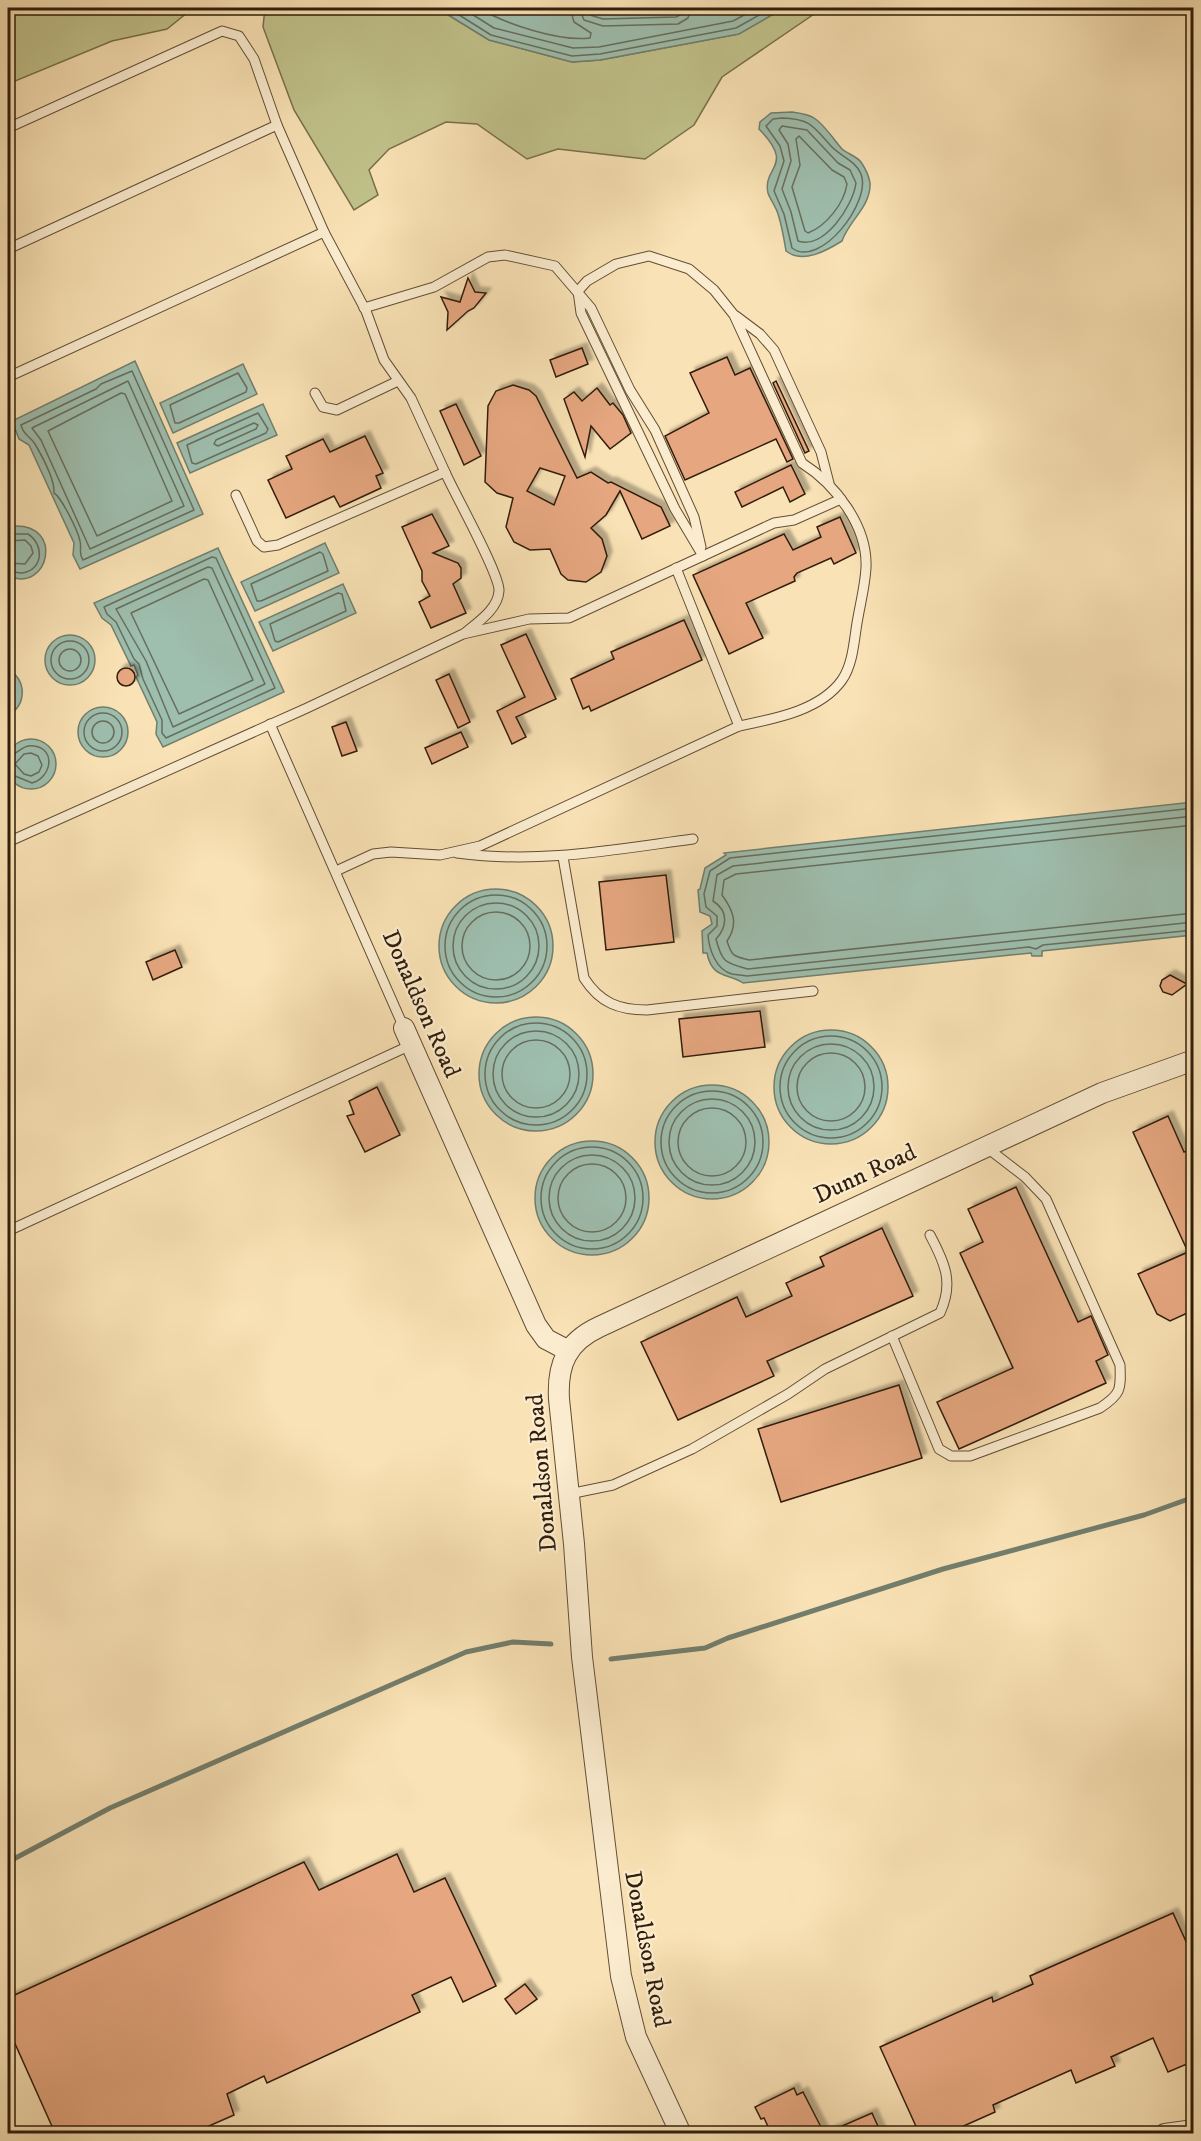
<svg xmlns="http://www.w3.org/2000/svg" width="1201" height="2141" font-family="'IM FELL DW Pica',serif">
  <style>
    .green { fill: #c1c28b; stroke: #78704b; stroke-width: 1.5 }
    .water { fill: #9ebeae; stroke: #727e6d; stroke-width: 1.5 }
    .lines { fill: none; stroke-linecap: round; stroke-linejoin: round }
    .shore { stroke: #676e5c; stroke-width: 1.5 }
    .stream { stroke: #727e6d; stroke-width: 5 }
    .building { fill: #e6a780; stroke: #301d0b; stroke-width: 1.5; fill-rule: evenodd; filter: url(#shadow) }
    .lane-casing { stroke: #624e36; stroke-width: 11 }
    .street-casing { stroke: #624e36; stroke-width: 22 }
    .lane { stroke: #fbeccf; stroke-width: 9 }
    .street { stroke: #fbeccf; stroke-width: 20 }
    .labels { text-anchor: middle; dominant-baseline: central; stroke-width: 4.5; stroke-linejoin: round; paint-order: stroke }
    .street-label { font-size: 24px; fill: #301d0b; stroke: #fbeccf }
  </style>
  <defs>
    <filter id="shadow"><feDropShadow dx="5" dy="-5" stdDeviation="1.5" flood-color="#0004"/></filter>
  </defs>
  <rect width="100%" height="100%" fill="#f9e2b5"/>
  <filter id="stains"><feTurbulence type="fractalNoise" baseFrequency=".00333" numOctaves="4"/><feColorMatrix values="0 0 0 0 .2 0 0 0 0 .09 0 0 0 0 .02 0 0 0 .5 -.17"/></filter>
  <radialGradient id="worn" r=".72"><stop offset=".6" stop-color="#630" stop-opacity="0"/><stop offset="1" stop-color="#630" stop-opacity=".3"/></radialGradient>
  <!-- green -->
  <g class="green">
    <polygon points="8,8 193,8 167,29 112,41 8,84"/>
    <polygon points="265,8 437,8 489,40 572,62 600,60 738,34 784,8 819,8 817,12 722,77 694,125 645,159 558,149 527,159 477,124 446,122 389,149 369,170 378,195 354,210 294,110 263,27"/>
    <polygon points="583,8 684,8 675,11 603,13"/>
  </g>
  <!-- water -->
  <g class="water">
    <polygon points="437,8 583,8 603,13 675,11 684,8 784,8 739,34 600,60 572,62 489,40"/>
    <path d="M792 112C799 113 808 114 814 118 825 125 833 139 842 149 848 154 856 156 861 162 865 168 869 176 870 183 871 207 849 220 842 241 826 251 803 264 786 251 784 239 782 226 778 214 776 207 770 199 768 193 762 166 796 167 759 129L760 122 771 113Z"/>
    <polygon points="135,361 203,514 80,569 73,555 74,543 29,445 19,439 12,421"/>
    <polygon points="243,364 257,394 173,433 160,403"/>
    <polygon points="263,404 277,435 190,473 177,443"/>
    <path d="M13 526C65 523 49 594 8 576V529Z"/>
    <polygon points="325,543 339,573 255,611 241,582"/>
    <polygon points="218,548 284,692 163,747 156,734 157,722 136,677 138,675 134,665 131,666 111,625 102,618 94,603"/>
    <polygon points="343,584 356,613 273,651 259,622"/>
    <circle cx="70" cy="660" r="25"/>
    <path d="M8 669C27 681 27 704 8 716Z"/>
    <circle cx="103" cy="732" r="25"/>
    <circle cx="31" cy="764" r="25"/>
    <path d="M1193 802V935L1042 951V956H1032L1031 953 743 983C728 973 712 979 707 953H703L702 931 712 924 710 916 700 912 698 890 700 889 705 868 726 855 724 853Z"/>
    <circle cx="496" cy="946" r="57"/>
    <circle cx="536" cy="1074" r="57"/>
    <circle cx="831" cy="1087" r="57"/>
    <circle cx="712" cy="1142" r="57"/>
    <circle cx="592" cy="1198" r="57"/>
  </g>
  <g class="lines">
    <!-- shore -->
    <g class="shore">
      <polyline points="448,8 491,35 572,56 600,54 736,28 772,8"/>
      <polyline points="462,8 494,28 573,48 599,47 733,21 757,8"/>
      <path d="M479 8C505 24 560 42 590 38L591 33 574 22 570 8"/>
      <polyline points="579,8 584,20 603,26 678,24 688,18 691,8"/>
      <polyline points="587,8 590,15 603,19 676,17 682,14 684,8"/>
      <path d="M782 118C811 119 813 126 831 146 840 156 856 161 861 174 872 202 820 269 792 248L784 214 774 191 784 161 780 146 766 126 773 119Z"/>
      <path d="M782 126 807 130 838 163 850 170 856 183C853 206 824 250 798 241L791 212 782 189 791 161 788 144 779 130Z"/>
      <path d="M799 136 832 170 844 177 847 184C844 204 826 226 808 233L805 231 792 187 800 165 796 139Z"/>
      <path d="M132 371 194 510 83 560C78 553 82 549 80 541 78 531 62 498 54 493 55 479 42 456 35 444 30 436 23 435 21 425L96 389 101 384Z"/>
      <polygon points="238,373 247,388 246,392 179,423 175,423 170,405"/>
      <polygon points="128,381 184,506 90,549 41,440 32,428"/>
      <polygon points="121,393 125,394 172,501 97,536 48,431"/>
      <polygon points="258,413 268,429 266,433 196,464 192,463 187,445"/>
      <polygon points="254,423 258,425 256,429 218,446 214,444 216,440"/>
      <path d="M8 534H28C44 544 44 570 22 573 17 573 12 571 8 571"/>
      <polyline points="8,541 25,540 31,546 33,553 25,564 8,563"/>
      <polygon points="320,552 323,554 328,571 261,601 257,601 251,584"/>
      <polygon points="212,557 216,558 275,688 166,738 162,733 162,720 143,679 139,664 134,659 116,622 107,614 104,607"/>
      <polygon points="208,567 212,568 265,684 173,727 146,661 116,609"/>
      <polygon points="204,579 208,580 253,680 179,714 131,613"/>
      <polygon points="338,593 342,594 346,611 278,642 275,641 270,624"/>
      <circle cx="70" cy="660" r="19"/>
      <circle cx="70" cy="660" r="11"/>
      <circle cx="103" cy="732" r="19"/>
      <circle cx="103" cy="732" r="11"/>
      <polygon points="31,753 38,756 42,765 39,772 31,776 24,774 15,764 24,754"/>
      <path d="M8 756C18 755 22 744 34 746 57 749 51 778 32 783L8 773"/>
      <path d="M1194 808 730 858 710 871 704 894 706 907 717 916V926L708 935C709 949 716 970 732 974 737 975 742 975 747 976L1029 947 1036 949 1043 945 1194 930"/>
      <path d="M1194 816 733 866 717 875 713 901C729 911 727 927 716 939 722 963 726 963 748 969L1194 922"/>
      <path d="M1194 825 736 874 724 880 722 895C733 910 739 924 727 941 732 957 734 956 749 960L1194 913"/>
      <circle cx="496" cy="946" r="51"/>
      <circle cx="496" cy="946" r="43"/>
      <circle cx="496" cy="946" r="34"/>
      <circle cx="536" cy="1074" r="51"/>
      <circle cx="536" cy="1074" r="43"/>
      <circle cx="831" cy="1087" r="51"/>
      <circle cx="536" cy="1074" r="34"/>
      <circle cx="831" cy="1087" r="43"/>
      <circle cx="831" cy="1087" r="34"/>
      <circle cx="712" cy="1142" r="51"/>
      <circle cx="712" cy="1142" r="43"/>
      <circle cx="712" cy="1142" r="34"/>
      <circle cx="592" cy="1198" r="51"/>
      <circle cx="592" cy="1198" r="43"/>
      <circle cx="592" cy="1198" r="34"/>
    </g>
    <!-- stream -->
    <g class="stream">
      <polyline points="611,1659 705,1648 728,1638 943,1569 1144,1515 1194,1497"/>
      <polyline points="8,1862 110,1808 466,1652 513,1642 551,1644"/>
    </g>
  </g>
  <!-- building -->
  <g class="building">
    <polygon points="468,278 475,292 486,293 474,308 468,311 447,330 448,312 441,297 460,302"/>
    <polygon points="582,348 588,364 556,377 550,360"/>
    <polygon points="727,357 735,375 750,368 793,459 787,462 776,439 685,480 665,436 709,413 690,373"/>
    <polygon points="776,381 809,451 805,453 773,383"/>
    <path d="M513 385 529 390 536 396 577 478 591 472 608 483 611 482 661 507 670 526 642 539 620 491 606 515 591 528 602 539 607 556 601 572 586 582 568 580 561 574 550 549 530 550 514 542 506 527 513 498 497 493 485 482 488 406 496 391ZM540 468 565 476 554 505 527 491Z"/>
    <polygon points="597,388 610,405 613,403 623,415 631,433 610,449 591,426 585,457 564,399 574,392 582,401"/>
    <polygon points="456,404 481,456 464,465 440,411"/>
    <polygon points="365,436 383,473 376,476 381,488 340,507 334,496 286,518 268,480 292,469 286,456 323,439 330,452"/>
    <polygon points="791,465 805,494 790,502 783,487 742,507 735,492"/>
    <polygon points="432,514 449,546 433,553 458,563 461,568 461,578 453,584 466,613 431,628 419,602 430,596 422,581 422,571 402,527"/>
    <polygon points="840,517 856,553 834,564 831,558 797,573 794,577 795,581 746,603 763,638 729,654 693,575 784,534 793,550 821,537 817,527"/>
    <polygon points="684,620 702,660 591,711 589,706 583,709 571,679 614,659 611,652"/>
    <polygon points="526,634 556,699 516,717 526,737 512,744 497,711 525,697 501,645"/>
    <circle cx="126" cy="677" r="9"/>
    <polygon points="449,674 470,722 458,728 436,680"/>
    <polygon points="346,722 357,751 342,756 332,727"/>
    <polygon points="461,732 468,747 432,764 425,748"/>
    <polygon points="666,875 674,942 606,950 599,882"/>
    <polygon points="175,950 182,967 153,980 146,962"/>
    <polygon points="1170,975 1187,984 1172,995 1163,992 1160,986 1162,980"/>
    <polygon points="760,1011 765,1047 683,1057 679,1019"/>
    <polygon points="377,1087 400,1135 365,1152 347,1116 354,1114 349,1101"/>
    <polygon points="1168,1116 1184,1152 1194,1148 1194,1310 1170,1321 1157,1314 1138,1274 1188,1252 1133,1132"/>
    <polygon points="1016,1187 1078,1322 1091,1316 1092,1318 1108,1355 1096,1361 1106,1383 959,1449 937,1402 1013,1368 960,1253 983,1242 968,1209"/>
    <polygon points="882,1228 913,1296 767,1361 774,1376 678,1420 641,1342 737,1297 746,1317 792,1296 786,1283 824,1266 820,1257"/>
    <polygon points="899,1385 922,1458 781,1502 758,1429"/>
    <polygon points="397,1854 414,1892 445,1878 496,1986 463,2002 451,1977 412,1995 420,2012 267,2083 264,2076 227,2094 234,2115 193,2133 55,2133 8,2028 8,1998 304,1862 319,1890"/>
    <polygon points="1173,1913 1194,1959 1194,2018 1187,2021 1194,2035 1194,2061 1168,2072 1153,2038 1111,2057 1115,2066 1076,2083 1071,2070 993,2105 995,2112 948,2133 919,2133 880,2047 992,1997 993,2002 1033,1984 1030,1976"/>
    <polygon points="525,1984 537,1999 516,2014 505,1999"/>
    <polygon points="794,2088 797,2095 803,2092 824,2133 771,2133 764,2118 761,2119 755,2107"/>
    <polygon points="872,2113 881,2133 826,2133"/>
  </g>
  <g class="lines">
    <defs>
      <g id="lane">
        <polyline points="8,128 222,31 239,36 254,59 277,125 324,232 366,311 384,360 411,398 445,472"/>
        <polyline points="8,249 277,125"/>
        <polyline points="364,308 434,287 488,257 505,255 555,266 591,308 630,390 655,430 694,517 701,547"/>
        <polyline points="736,316 760,334 774,350 821,452 829,483"/>
        <polyline points="8,377 324,232"/>
        <polyline points="315,393 323,407 337,410 398,381"/>
        <path d="M236 495 257 541 264 547 278 545 445 472C454 493 500 574 499 591 498 609 478 622 465 633"/>
        <polyline points="676,568 739,726"/>
        <polyline points="270,724 404,1028"/>
        <polyline points="8,842 307,708 463,634 529,619 569,618 774,523 794,520 841,499"/>
        <path d="M457 853C540 864 611 850 693 839"/>
        <path d="M563 857 584 978C600 1003 619 1010 647 1010L813 991"/>
        <path d="M336 871 373 854 391 852 440 855 480 846 739 726C773 719 820 711 842 680 853 664 854 641 857 623 860 605 865 586 866 568 868 526 835 484 802 463L734 315 714 290 689 269 649 256 616 264 587 281 578 291 581 313 675 509 703 556"/>
        <polyline points="8,1231 411,1045"/>
        <path d="M892 1336 939 1449 951 1456H970L1100 1408C1121 1394 1121 1390 1120 1365L1046 1199 1025 1177 986 1147"/>
        <path d="M569 1494 613 1485 692 1449 788 1394 825 1369 940 1313C954 1283 945 1263 930 1235"/>
      </g>
      <g id="street">
        <polyline points="404,1028 536,1325 546,1339 567,1350"/>
        <path d="M681 2134 636 2037 621 1976 582 1657 574 1544 559 1399C557 1364 567 1342 599 1327L1102 1093 1194 1060"/>
        <polyline points="1165,2134 1194,2130"/>
      </g>
    </defs>
    <!-- lane casing -->
    <use href="#lane" class="lane-casing"/>
    <!-- street casing -->
    <use href="#street" class="street-casing"/>
    <!-- lane -->
    <use href="#lane" class="lane"/>
    <!-- street -->
    <use href="#street" class="street"/>
  </g>
  <g class="labels">
    <!-- street labels -->
    <g class="street-label">
      <text transform="translate(421 1004) rotate(66)">Donaldson Road</text>
      <text transform="translate(865 1174) rotate(-25)">Dunn Road</text>
      <text transform="translate(542 1473) rotate(-95)">Donaldson Road</text>
      <text transform="translate(647 1949) rotate(79)">Donaldson Road</text>
    </g>
  </g>
  <!-- margin -->
  <rect width="1201" height="2141" fill="none" stroke="#f9e2b5" stroke-width="30"/>
  <rect x="9" y="9" width="1183" height="2123" fill="none" stroke="#301d0b" stroke-width="3"/>
  <rect x="15" y="15" width="1171" height="2111" fill="none" stroke="#301d0b" stroke-width="1.5"/>
  <rect width="100%" height="100%" filter="url(#stains)"/>
  <rect width="100%" height="100%" fill="url(#worn)"/>
</svg>
